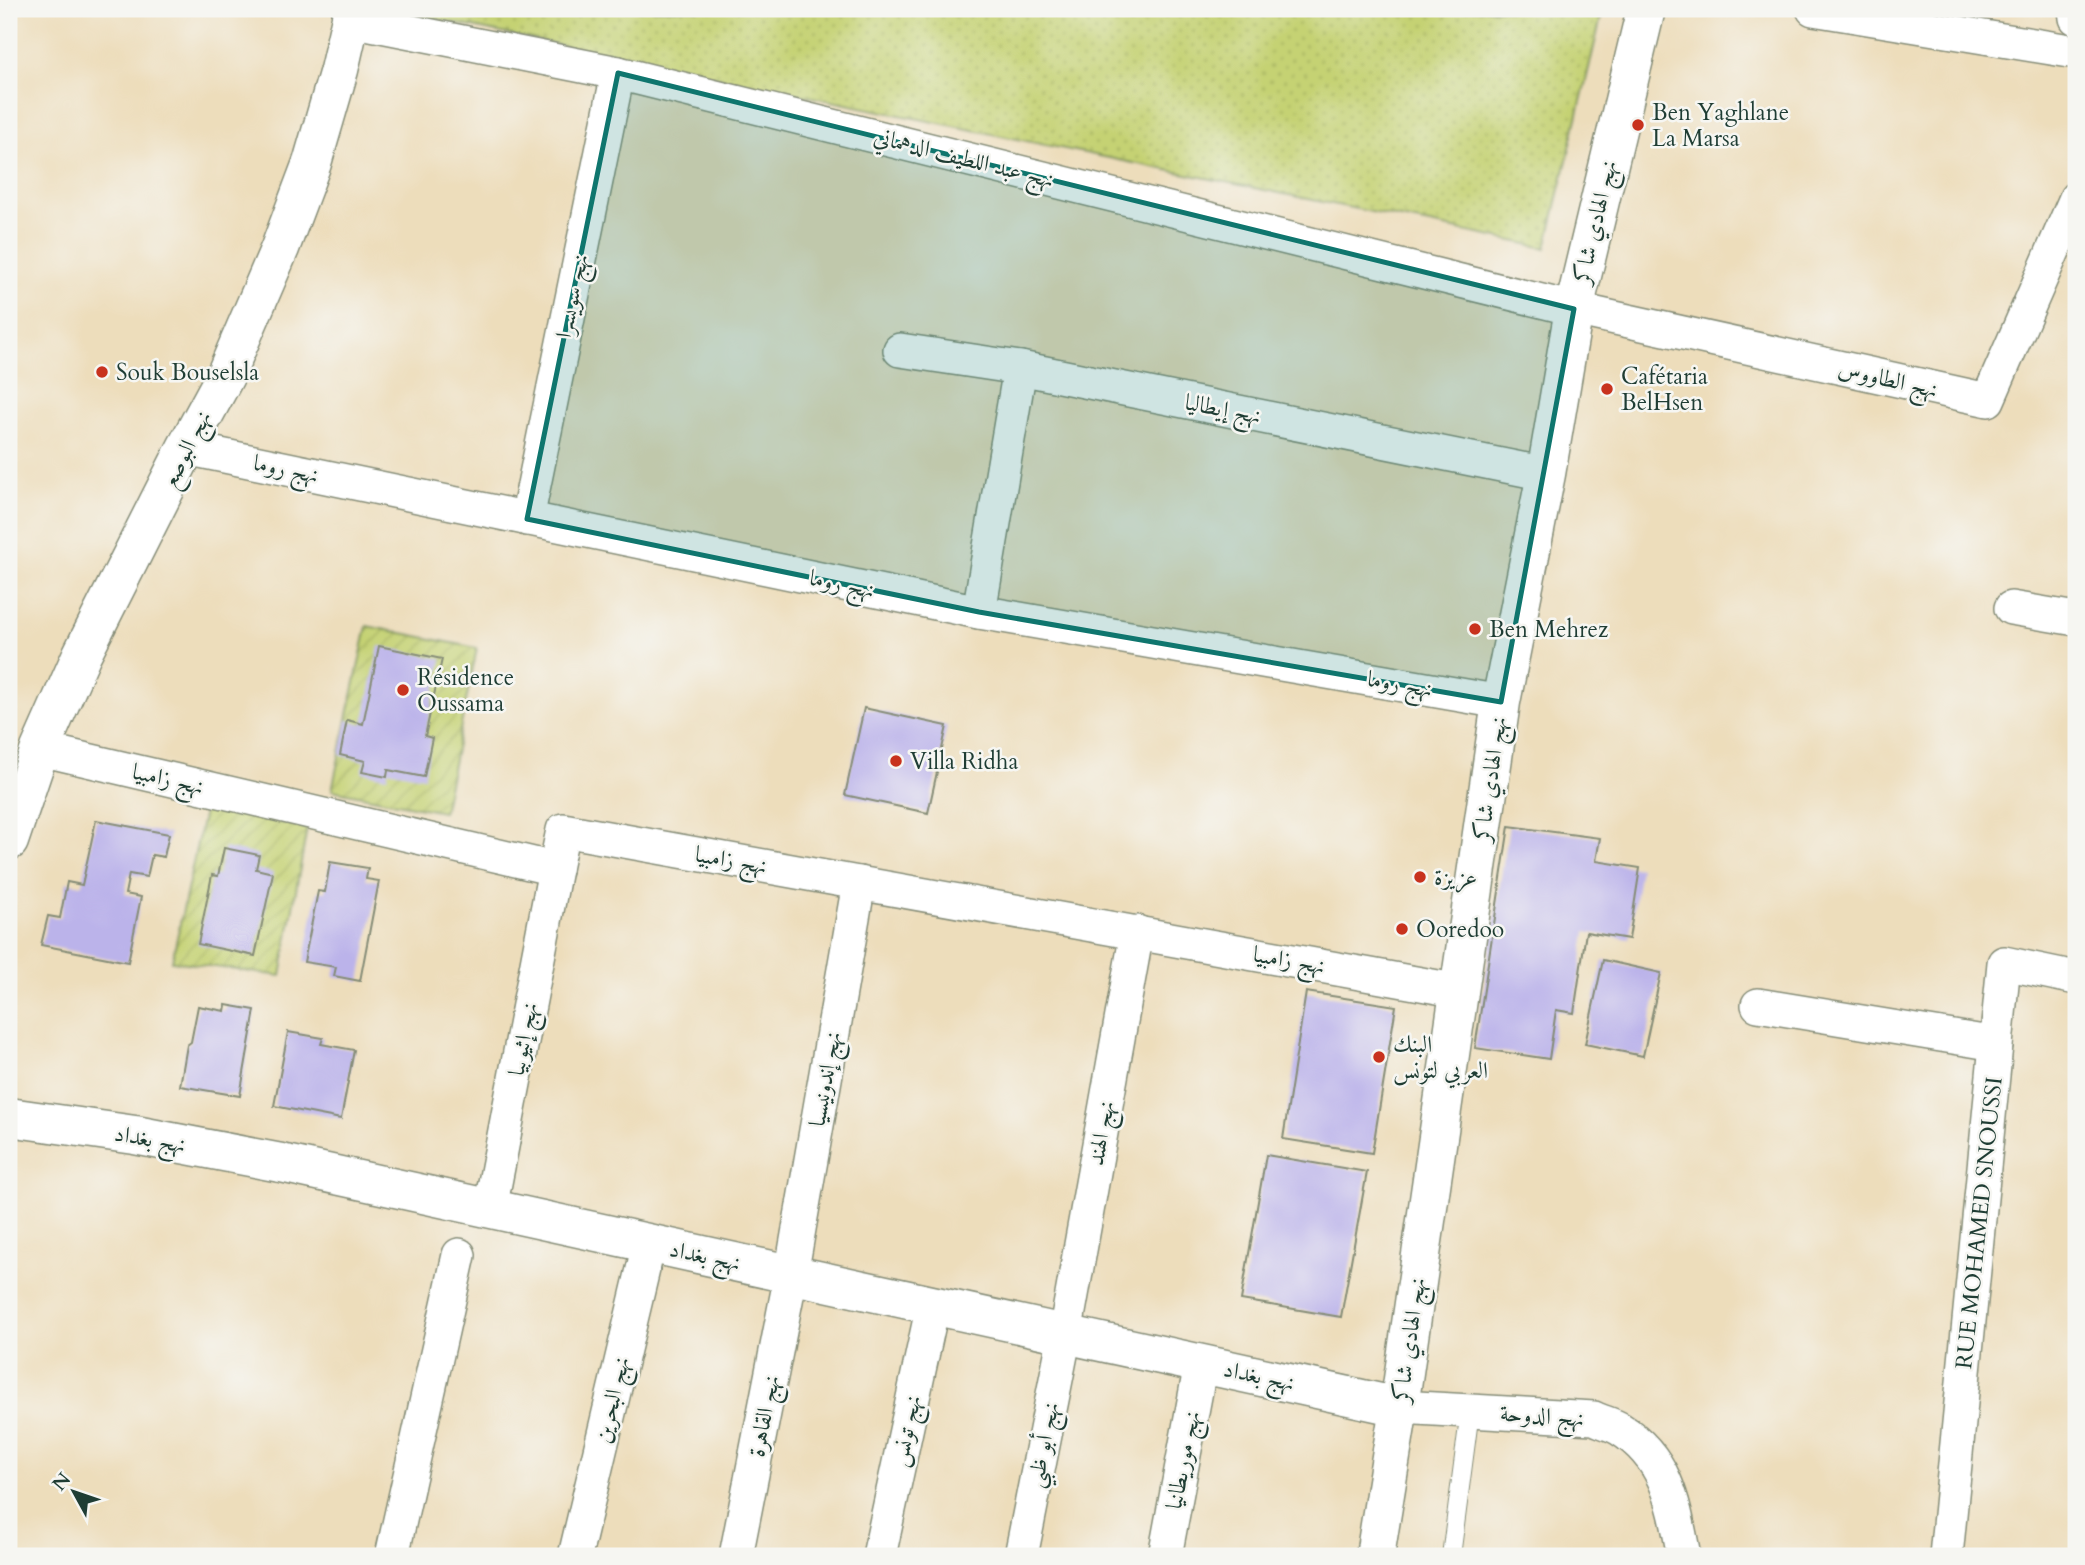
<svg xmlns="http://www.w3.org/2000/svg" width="2085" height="1565" font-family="Cardo,Amiri,serif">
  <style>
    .grass { fill: url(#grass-dots); stroke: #728854; stroke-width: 2 }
    .garden { fill: url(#garden-furrows); stroke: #728854; stroke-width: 2 }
    .building { fill: #bbb3ea }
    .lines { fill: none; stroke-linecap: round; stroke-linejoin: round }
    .service-casing { stroke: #868d78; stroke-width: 20 }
    .minor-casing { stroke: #868d78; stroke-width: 36 }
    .tertiary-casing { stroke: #868d78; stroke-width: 41 }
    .service { stroke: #fff; stroke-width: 18 }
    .minor { stroke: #fff; stroke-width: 33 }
    .tertiary { stroke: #fff; stroke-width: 38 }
    .marked { fill: #0f766e; fill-opacity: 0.2; stroke: #0f766e; stroke-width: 5; stroke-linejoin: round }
    .poi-dot { fill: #c8321e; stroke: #f6f6f2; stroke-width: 2.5 }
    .labels { text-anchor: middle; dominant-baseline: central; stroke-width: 5; stroke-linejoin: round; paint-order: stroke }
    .poi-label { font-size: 23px; fill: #1f3d34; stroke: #f6f6f2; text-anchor: start }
    .street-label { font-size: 23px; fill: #1f3d34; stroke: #f6f6f2 }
  </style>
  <defs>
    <pattern id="grass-dots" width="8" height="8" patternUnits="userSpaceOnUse" patternTransform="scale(1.75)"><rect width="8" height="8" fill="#c5d273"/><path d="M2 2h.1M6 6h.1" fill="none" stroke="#a9b564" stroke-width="1.8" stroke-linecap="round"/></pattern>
    <pattern id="garden-furrows" width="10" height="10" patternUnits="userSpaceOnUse" patternTransform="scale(1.75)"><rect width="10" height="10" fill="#c5d273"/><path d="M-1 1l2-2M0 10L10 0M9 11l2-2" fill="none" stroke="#a9b564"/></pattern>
  </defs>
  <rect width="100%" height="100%" fill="#f6f6f2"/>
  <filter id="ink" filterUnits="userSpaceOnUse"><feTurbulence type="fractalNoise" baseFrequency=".0143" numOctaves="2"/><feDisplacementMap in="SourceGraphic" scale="14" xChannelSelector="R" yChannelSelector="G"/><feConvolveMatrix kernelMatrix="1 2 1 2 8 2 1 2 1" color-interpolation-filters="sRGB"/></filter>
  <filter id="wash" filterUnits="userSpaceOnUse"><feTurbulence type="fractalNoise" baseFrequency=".00686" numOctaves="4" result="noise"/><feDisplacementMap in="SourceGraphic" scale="28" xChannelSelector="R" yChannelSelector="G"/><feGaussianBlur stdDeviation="1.57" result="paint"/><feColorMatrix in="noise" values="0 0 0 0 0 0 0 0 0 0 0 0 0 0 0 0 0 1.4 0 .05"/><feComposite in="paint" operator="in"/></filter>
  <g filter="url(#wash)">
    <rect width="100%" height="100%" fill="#edddbb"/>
    <!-- grass -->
    <polygon class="grass" points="385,9 1603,9 1546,248"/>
    <!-- garden -->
    <g class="garden">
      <polygon points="367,626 477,648 443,812 332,790"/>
      <polygon points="205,807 307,828 281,976 172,961"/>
    </g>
    <g id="blocks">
      <!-- building -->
      <g class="building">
        <polygon points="379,646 442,659 425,736 432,738 424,777 388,770 387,777 362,772 365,761 340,755 347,720 363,724"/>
        <polygon points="864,708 947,726 928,813 845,795"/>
        <polygon points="96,820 169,834 164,857 152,855 147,877 129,874 125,894 141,897 128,962 41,945 48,916 60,918 67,882 82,885"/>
        <polygon points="1509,826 1600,838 1596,861 1640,868 1629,939 1586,932 1574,1013 1556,1010 1549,1059 1475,1048"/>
        <polygon points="224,848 259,855 256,869 273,873 255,956 198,944 212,875 218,876"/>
        <polygon points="330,862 368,868 366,879 379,881 360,981 334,976 336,967 304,962 318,891 325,892"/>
        <polygon points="1603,960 1661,973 1643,1056 1585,1044"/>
        <polygon points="1306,992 1396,1006 1372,1153 1283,1139"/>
        <polygon points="226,1005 255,1010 240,1096 180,1086 187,1045 191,1042 198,1006 225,1011"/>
        <polygon points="288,1032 323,1038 321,1044 354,1050 341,1119 274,1106"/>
        <polygon points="1266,1155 1367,1172 1341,1317 1241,1300"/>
      </g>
    </g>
  </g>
  <g filter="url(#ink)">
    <use href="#blocks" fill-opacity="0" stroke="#868d78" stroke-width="2"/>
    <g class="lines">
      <defs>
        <polyline id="service" points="1451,1556 1470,1411"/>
        <g id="minor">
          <polyline points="1813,9 2076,52"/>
          <polyline points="2075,9 2076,18"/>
          <polyline points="351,20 618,73 1574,309 1988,400 2076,198"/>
          <polyline points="900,350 1020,368 1546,474"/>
          <polyline points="186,448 979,612 1501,702"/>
          <polyline points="527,519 618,73"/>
          <polyline points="2011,608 2076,619"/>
          <polyline points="979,612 1020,368"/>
          <polyline points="40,749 555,869 563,830 1460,991"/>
          <polyline points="1758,1005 1996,1044"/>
          <polyline points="490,1209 555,869"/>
          <path d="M1399 1407 1594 1418C1602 1422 1612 1424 1620 1429 1668 1459 1674 1505 1684 1556"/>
          <polyline points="392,1556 459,1255"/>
          <polyline points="575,1556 649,1244"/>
          <polyline points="736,1556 791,1275 859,883"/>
          <polyline points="879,1556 933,1305"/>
          <polyline points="1021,1556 1065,1334 1137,932"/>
          <polyline points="1165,1556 1201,1364"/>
          <polyline points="1946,1556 2004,963 2076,978"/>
        </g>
        <g id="tertiary">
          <polyline points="9,841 40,749 82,654 186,448 225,376 280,248 312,163 339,70 353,9"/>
          <polyline points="9,1117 135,1135 281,1163 1399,1407"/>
          <polyline points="1375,1556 1399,1407 1501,702 1546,474 1574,309 1646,9"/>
        </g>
      </defs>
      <!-- service casing -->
      <use href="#service" class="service-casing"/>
      <!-- minor casing -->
      <use href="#minor" class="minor-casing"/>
      <!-- tertiary casing -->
      <use href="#tertiary" class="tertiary-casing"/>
      <!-- service -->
      <use href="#service" class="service"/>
      <!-- minor -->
      <use href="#minor" class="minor"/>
      <!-- tertiary -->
      <use href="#tertiary" class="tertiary"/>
    </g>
  </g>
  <!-- marked area -->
  <path class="marked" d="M618 73 1574 309 1501 702 979 612 527 519Z"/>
  <!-- markers -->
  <g class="poi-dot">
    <circle cx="1638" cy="125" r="7"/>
    <circle cx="102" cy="372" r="7"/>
    <circle cx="1607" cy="389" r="7"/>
    <circle cx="1475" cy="629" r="7"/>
    <circle cx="403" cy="690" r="7"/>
    <circle cx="896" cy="761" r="7"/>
    <circle cx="1420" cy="877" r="7"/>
    <circle cx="1402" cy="929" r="7"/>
    <circle cx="1379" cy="1057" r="7"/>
  </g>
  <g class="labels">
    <!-- poi labels -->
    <g class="poi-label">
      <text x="1652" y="112">Ben Yaghlane<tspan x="1652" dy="26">La Marsa</tspan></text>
      <text x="116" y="372">Souk Bouselsla</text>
      <text x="1621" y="376">Cafétaria<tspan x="1621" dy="26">BelHsen</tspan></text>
      <text x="1489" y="629">Ben Mehrez</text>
      <text x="417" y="677">Résidence<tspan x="417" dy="26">Oussama</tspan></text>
      <text x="910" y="761">Villa Ridha</text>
      <text x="1434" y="877">عزيزة</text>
      <text x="1416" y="929">Ooredoo</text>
      <text x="1393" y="1044">البنك<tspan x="1393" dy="26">العربي لتونس</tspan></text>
    </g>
    <!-- street labels -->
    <g class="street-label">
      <text transform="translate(964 158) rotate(14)">نهج عبد اللطيف الدهماني</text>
      <text transform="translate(1595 222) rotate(-77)">نهج الهادي شاكر</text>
      <text transform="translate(572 296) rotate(-78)">نهج سويسرا</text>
      <text transform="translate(1888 379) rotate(13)">نهج الطاووس</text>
      <text transform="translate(1223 409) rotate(11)">نهج إيطاليا</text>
      <text transform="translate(186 449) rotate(-63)">نهج البوصع</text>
      <text transform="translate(286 469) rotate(12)">نهج روما</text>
      <text transform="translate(842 584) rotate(12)">نهج روما</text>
      <text transform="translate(1400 684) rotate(10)">نهج روما</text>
      <text transform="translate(168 779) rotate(13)">نهج زامبيا</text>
      <text transform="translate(1490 779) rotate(-82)">نهج الهادي شاكر</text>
      <text transform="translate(731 860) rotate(10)">نهج زامبيا</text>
      <text transform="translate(1289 960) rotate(10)">نهج زامبيا</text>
      <text transform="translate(523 1039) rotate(-79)">نهج إثيوبيا</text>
      <text transform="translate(825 1079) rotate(-80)">نهج إندونيسيا</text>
      <text transform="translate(1101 1133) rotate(-80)">نهج الهند</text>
      <text transform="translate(150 1139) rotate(10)">نهج بغداد</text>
      <text transform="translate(1979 1223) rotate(-84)">RUE MOHAMED SNOUSSI</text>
      <text transform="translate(705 1256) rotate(12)">نهج بغداد</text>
      <text transform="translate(1409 1340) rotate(-82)">نهج الهادي شاكر</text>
      <text transform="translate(1259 1376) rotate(12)">نهج بغداد</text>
      <text transform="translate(612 1400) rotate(-77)">نهج البحرين</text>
      <text transform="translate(764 1416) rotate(-79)">نهج القاهرة</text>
      <text transform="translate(1542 1416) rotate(4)">نهج الدوحة</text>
      <text transform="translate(906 1431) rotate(-78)">نهج تونس</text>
      <text transform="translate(1043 1445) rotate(-79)">نهج أبو ظبي</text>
      <text transform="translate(1183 1460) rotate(-79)">نهج موريطانيا</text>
    </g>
  </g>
  <!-- margin -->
  <rect width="2085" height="1565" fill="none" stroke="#f6f6f2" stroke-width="35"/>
  <!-- north arrow -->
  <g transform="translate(74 1492) rotate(310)" stroke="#f6f6f2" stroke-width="5" paint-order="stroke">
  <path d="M0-5L12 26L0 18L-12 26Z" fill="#1f3d34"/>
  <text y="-10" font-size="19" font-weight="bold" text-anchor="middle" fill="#1f3d34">N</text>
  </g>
</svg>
